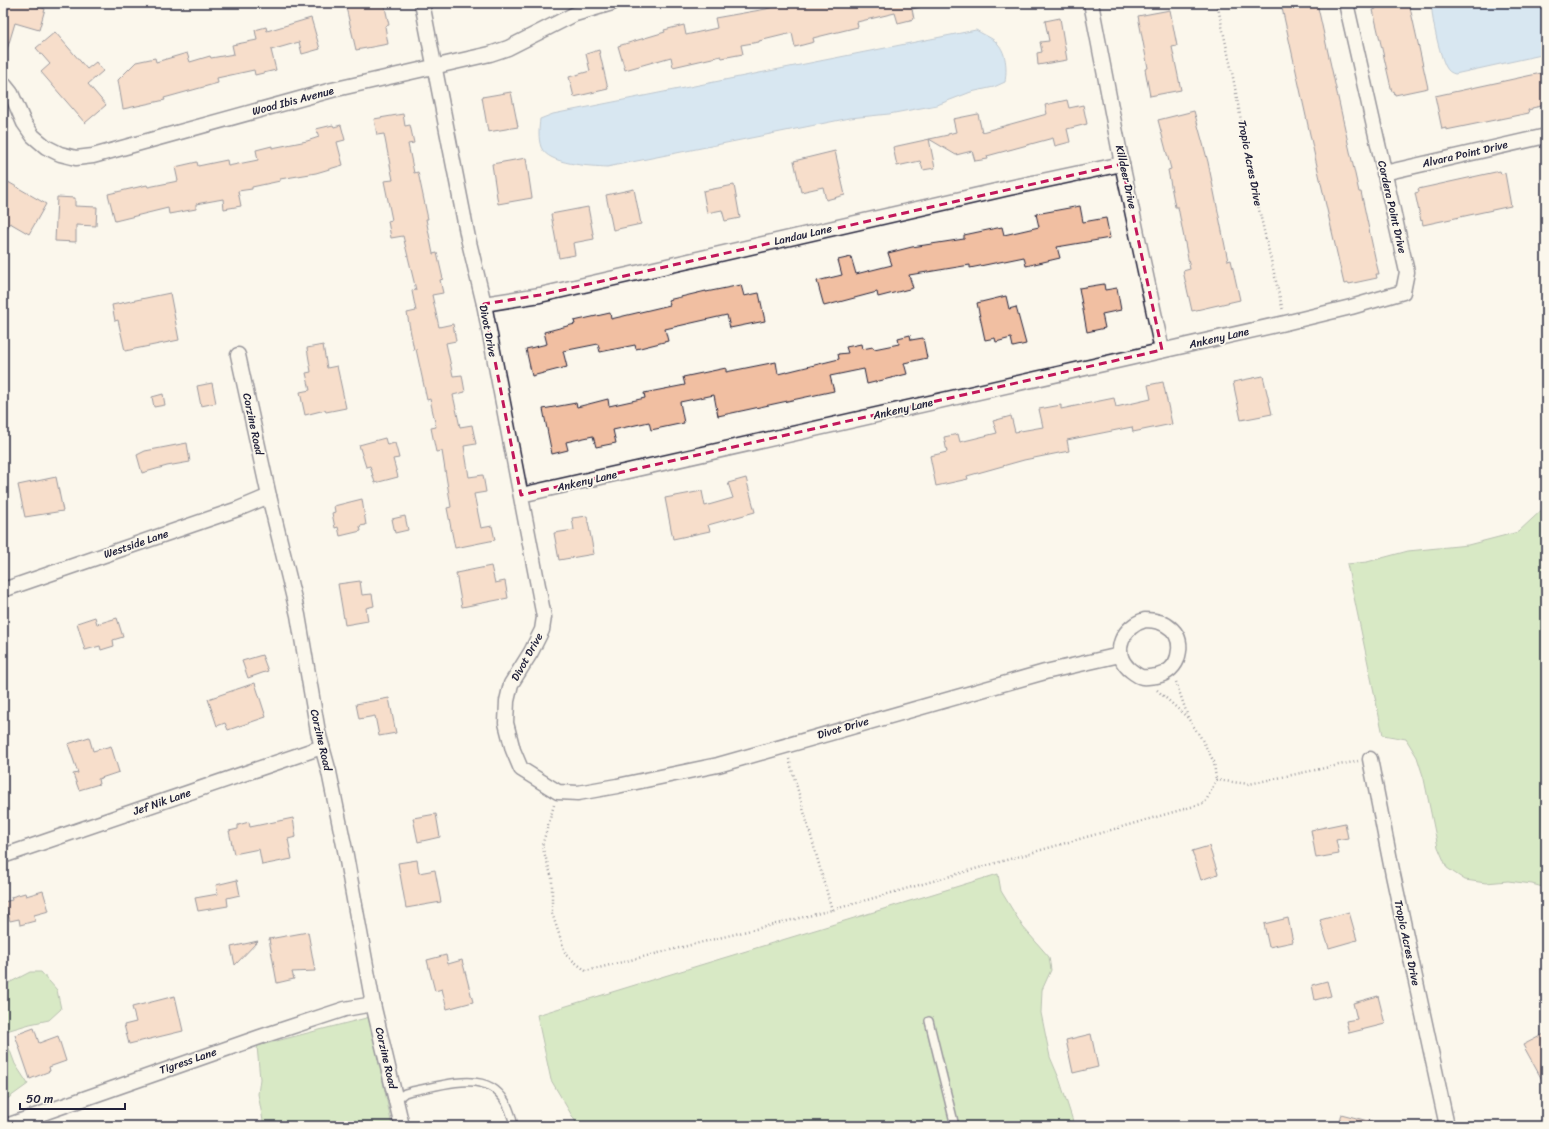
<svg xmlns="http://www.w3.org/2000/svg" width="1549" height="1129" font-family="Sriracha,sans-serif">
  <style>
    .green { fill: #add795; stroke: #687c68 }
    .water { fill: #add3f6; stroke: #758cab }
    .building { fill: #f1bfa2; stroke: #22223b }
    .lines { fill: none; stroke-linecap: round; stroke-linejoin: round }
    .service-casing { stroke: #22223b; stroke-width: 10 }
    .minor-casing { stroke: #22223b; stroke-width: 17 }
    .path { stroke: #22223b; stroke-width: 2.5; stroke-dasharray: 1 3; stroke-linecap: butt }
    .service { stroke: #fbf7ec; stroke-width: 7 }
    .minor { stroke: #fbf7ec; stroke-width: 14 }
    .marked { fill: none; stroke: #c2185b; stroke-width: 3; stroke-dasharray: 8 5; stroke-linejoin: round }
    .labels { text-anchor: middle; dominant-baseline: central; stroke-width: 3.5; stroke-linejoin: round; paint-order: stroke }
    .street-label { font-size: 11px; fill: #22223b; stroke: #fbf7ec }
  </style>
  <rect width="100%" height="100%" fill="#fbf7ec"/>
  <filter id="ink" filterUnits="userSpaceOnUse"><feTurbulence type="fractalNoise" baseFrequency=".025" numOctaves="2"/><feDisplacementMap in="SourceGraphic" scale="8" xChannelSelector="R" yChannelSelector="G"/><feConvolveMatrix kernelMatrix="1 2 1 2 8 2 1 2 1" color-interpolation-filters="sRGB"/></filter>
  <g filter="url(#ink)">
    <!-- green -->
    <g class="green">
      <polygon points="1546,506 1546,888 1532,884 1508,881 1486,883 1465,880 1447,868 1438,847 1424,779 1417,757 1406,739 1383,735 1347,564 1367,562 1408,551 1468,545 1518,532"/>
      <polygon points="998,874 1001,891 1023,927 1049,957 1051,970 1042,990 1041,1013 1050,1057 1059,1078 1073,1121 1077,1126 578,1126 551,1080 537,1015"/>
      <polygon points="30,972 41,972 57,990 61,1009 49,1020 30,1024 3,1032 15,1064 28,1084 3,1102 3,986"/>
      <polygon points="370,1017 392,1126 264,1126 258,1094 260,1079 257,1046"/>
    </g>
    <!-- water -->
    <g class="water">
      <path d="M1432 3H1546V54L1455 74C1451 73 1448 71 1446 67 1440 57 1430 13 1432 3Z"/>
      <path d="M976 30C982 34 990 37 995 41 1007 51 1007 69 1005 82L994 87 971 92 937 105 889 114 850 118 607 167C591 166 548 165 541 147 538 138 539 128 540 119L553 114Z"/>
    </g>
    <!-- building -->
    <g class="building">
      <polygon points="3,3 37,3 36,6 45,9 39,30 15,23 6,53 3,52"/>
      <polygon points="345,3 384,3 389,25 385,26 388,44 356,50"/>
      <polygon points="786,3 919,3 920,7 912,9 914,19 898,23 895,13 857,22 858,27 813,38 814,42 795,47 792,33 759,41 759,42 741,45 743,54 722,58 721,56 673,67 671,57 625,70 618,46 665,32 664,30 684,25 686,35 717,28 715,18 766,9"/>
      <polygon points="1286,3 1317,3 1359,192 1361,192 1376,262 1379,274 1376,274 1377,278 1349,284 1349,283 1344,284 1315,157 1282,8 1287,7"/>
      <polygon points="1384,3 1409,3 1428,88 1395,95 1394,91 1392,92 1373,10 1376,9 1375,5"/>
      <polygon points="1170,10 1177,46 1172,47 1181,90 1150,96 1145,69 1148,68 1138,16"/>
      <polygon points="311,18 320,49 302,54 299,42 271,50 276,70 255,75 254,70 217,78 218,83 164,98 165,100 123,109 118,80 136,62 155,58 156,62 187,53 190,62 210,56 211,58 234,54 232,45 257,40 255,30 266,27 267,31"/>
      <polygon points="1060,18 1067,60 1038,65 1037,53 1042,52 1040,42 1049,41 1045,21"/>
      <polygon points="55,32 87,69 96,62 103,71 88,84 106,105 85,123 41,72 50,64 36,48"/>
      <polygon points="599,50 608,89 574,97 569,77 590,71 586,54"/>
      <polygon points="1546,72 1546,105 1532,108 1532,109 1528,110 1529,113 1446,130 1446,128 1442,129 1435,96"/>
      <polygon points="511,92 518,127 488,132 482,97"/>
      <polygon points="1067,100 1069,108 1083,105 1087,124 1067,129 1070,142 1055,146 1053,138 987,156 988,159 975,161 972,151 956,155 929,139 935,168 923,170 920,161 897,166 893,147 948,135 948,134 956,132 953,119 978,114 982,132 1047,114 1045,105"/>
      <polygon points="1194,111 1208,162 1228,261 1231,260 1240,300 1192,311 1183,271 1190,269 1178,207 1175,207 1168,170 1171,169 1158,120"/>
      <polygon points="403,114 405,126 410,125 414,143 408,144 414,173 418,172 428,219 426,219 433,254 437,253 443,279 440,280 443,293 432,295 439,327 453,324 456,341 446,343 453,376 462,375 465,392 453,395 460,427 472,425 476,444 464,446 469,477 483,475 486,492 474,494 481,528 492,526 495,540 455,548 447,508 451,507 442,451 436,452 431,428 436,427 430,399 427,400 416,349 414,350 407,313 416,311 412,291 416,290 403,236 391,238 388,221 392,220 384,181 393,180 384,134 377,135 374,119"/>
      <polygon points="333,125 334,127 341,125 345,140 337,142 343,165 316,173 280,179 280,181 252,187 252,189 238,191 241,206 224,209 223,199 196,204 196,209 169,214 168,208 115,221 108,194 147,185 148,187 178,181 175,167 197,162 198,166 227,160 228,166 258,160 256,150 272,146 272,148 307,141 319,137 316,129"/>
      <polygon points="835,151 845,195 826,200 823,187 801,192 794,161"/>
      <polygon points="526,158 532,198 498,204 492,164"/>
      <polygon points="1500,171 1501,174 1505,173 1511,206 1423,225 1422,220 1421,221 1415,193 1419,192 1418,189"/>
      <polygon points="3,179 46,204 29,234 10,223 3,236"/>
      <polygon points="734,185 740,218 725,221 722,210 707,213 703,191"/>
      <polygon points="634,189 641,224 613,230 606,195"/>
      <polygon points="57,197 75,198 75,206 97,207 96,226 76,225 76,242 55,241"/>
      <polygon points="1080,206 1083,222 1106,218 1110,238 1057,247 1060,258 1026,266 1024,257 970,268 970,265 909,275 913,288 878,297 877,292 824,306 817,281 842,275 838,260 851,257 856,274 892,265 888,253 912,247 964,239 964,235 1002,227 1004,235 1039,227 1036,214"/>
      <polygon points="588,207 594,239 573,243 575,255 559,258 551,214"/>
      <polygon points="1104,284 1105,290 1117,288 1121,310 1102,314 1105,328 1087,332 1079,288"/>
      <polygon points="741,285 744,296 759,293 765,321 730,328 727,315 665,329 668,341 636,349 635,345 600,352 598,344 563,351 567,367 532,376 526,349 547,344 544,332 575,324 574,321 610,313 611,319 670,305 668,300 706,291 706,292"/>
      <polygon points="170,293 179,340 125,351 118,320 115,321 112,305"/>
      <polygon points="1006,296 1009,309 1016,307 1026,344 1013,347 1011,338 996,342 995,338 985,340 977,303"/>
      <polygon points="910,335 911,340 923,338 927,358 904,363 907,374 867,384 864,369 830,376 834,391 718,416 714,395 680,402 684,423 651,430 649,422 613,430 616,443 596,447 593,436 566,442 568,450 552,454 543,409 576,403 577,407 608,399 609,406 645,398 644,393 685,385 683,377 726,368 726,372 776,362 778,374 839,359 838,354 848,353 846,347 861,344 862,349 873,347 874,349 899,344 898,338"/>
      <polygon points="323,345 327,368 337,366 346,408 326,412 325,410 305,415 300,392 310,390 306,373 311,372 307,348"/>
      <polygon points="1263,376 1272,414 1241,420 1233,382"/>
      <polygon points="1163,382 1172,424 1133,432 1132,427 1067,440 1069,451 1024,460 967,476 968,479 936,486 930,456 947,452 944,437 958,434 960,442 997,433 993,421 1011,416 1015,432 1043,427 1039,409 1061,405 1061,409 1114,398 1116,407 1151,399 1148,385"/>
      <polygon points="212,383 216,403 201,406 197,386"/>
      <polygon points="163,394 165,405 154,407 152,397"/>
      <polygon points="385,438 387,445 395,443 399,458 393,459 398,477 375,483 370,466 366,467 359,445"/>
      <polygon points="187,443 190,462 167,466 142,473 137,455 145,451"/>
      <polygon points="56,477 63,511 25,517 18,485"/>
      <polygon points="746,478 755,512 708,525 710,531 673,539 665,498 702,491 705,506 733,498 728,483"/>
      <polygon points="362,499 366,525 360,526 361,531 340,536 338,527 335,528 332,513 335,512 334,506"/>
      <polygon points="405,516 408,530 395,533 392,519"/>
      <polygon points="587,516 594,554 559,560 554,533 574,530 572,518"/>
      <polygon points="491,566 495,583 505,581 508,598 462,607 456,573"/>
      <polygon points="360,581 362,595 372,594 374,606 366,608 368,621 345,625 338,584"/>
      <polygon points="95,617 97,624 117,618 123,637 113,640 114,646 101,650 100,646 85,650 77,623"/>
      <polygon points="262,655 268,671 248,678 242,661"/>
      <polygon points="255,683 266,717 228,730 225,723 217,726 208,699"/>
      <polygon points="389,698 396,733 379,736 375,716 359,719 356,704"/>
      <polygon points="89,737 93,751 111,746 119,772 98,779 99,784 79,790 73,774 78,773 68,744"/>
      <polygon points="436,814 440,837 418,842 413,818"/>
      <polygon points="293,818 296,837 288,839 292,859 262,865 259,849 234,854 229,831 238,829 238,825 249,822 250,827"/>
      <polygon points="1345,823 1348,838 1336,840 1339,854 1316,858 1311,830"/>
      <polygon points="1209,846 1218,874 1201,880 1192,851"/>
      <polygon points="417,860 419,873 435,870 441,902 406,908 398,863"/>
      <polygon points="237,880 240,895 227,898 228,906 198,911 195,898 218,894 216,885"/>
      <polygon points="43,891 49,911 34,915 35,921 20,925 19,919 10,921 4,902 12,900 11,897 25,893 26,896"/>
      <polygon points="1349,912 1357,940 1329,948 1320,920"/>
      <polygon points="1288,918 1293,942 1269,947 1264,924"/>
      <polygon points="308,932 315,971 292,972 294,979 277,983 269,939"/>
      <polygon points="258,941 235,965 231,947"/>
      <polygon points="446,955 448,964 462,960 473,1002 447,1009 442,989 435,991 427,960"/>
      <polygon points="1327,981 1331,996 1315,1000 1312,985"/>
      <polygon points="175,996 183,1031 129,1044 124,1025 136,1022 132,1007"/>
      <polygon points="1378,996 1385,1024 1349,1033 1346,1021 1357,1019 1353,1003"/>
      <polygon points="34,1028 39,1043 58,1036 66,1061 49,1067 50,1071 30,1079 15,1035"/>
      <polygon points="1546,1033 1546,1087 1523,1045"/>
      <polygon points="1091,1034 1098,1067 1073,1073 1066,1040"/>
      <polygon points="1341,1114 1372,1122 1372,1126 1338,1126"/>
    </g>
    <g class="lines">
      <defs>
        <g id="service">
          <polyline points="929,1021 955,1126"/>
          <path d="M396 1100 405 1093 412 1091C458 1082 502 1065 514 1126"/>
        </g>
        <g id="minor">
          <polyline points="422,3 468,238 484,304 544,617 542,630 531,652 511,684 507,701 506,723 513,750 521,769 558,792 578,793 617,786 718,765 1045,672 1120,655"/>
          <polyline points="1091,3 1122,164 1162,350"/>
          <polyline points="3,83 11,93 24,123 33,136 46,147 60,154 76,158 93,156 332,90 490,54 508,48 575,14 612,3"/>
          <polyline points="1384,173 1546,136"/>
          <polyline points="484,304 540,295 1009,188 1122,164"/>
          <polyline points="238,355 269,496 298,615 318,732 329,772 345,850 373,1004 402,1126"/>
          <polyline points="521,495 1285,323 1351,307 1403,292 1407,272 1346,3"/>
          <polyline points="3,590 238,509 269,496"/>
          <path d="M1145 620C1167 620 1184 633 1178 656 1176 666 1167 674 1157 676 1153 676 1146 678 1142 677 1137 676 1133 672 1129 669 1110 651 1124 626 1145 620Z"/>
          <polyline points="1370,759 1393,875 1447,1126"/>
          <polyline points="3,856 322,747"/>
          <polyline points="6,1126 260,1037 345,1009 373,1004"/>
        </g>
      </defs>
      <!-- service casing -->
      <use href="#service" class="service-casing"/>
      <!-- minor casing -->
      <use href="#minor" class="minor-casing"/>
      <!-- path -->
      <g class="path">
        <polyline points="1217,3 1232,72 1253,184 1283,311"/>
        <polyline points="1176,682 1188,717"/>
        <polyline points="1157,690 1188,718 1200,736 1214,762 1216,780"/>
        <polyline points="789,759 832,910"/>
        <polyline points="554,805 542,846 552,878 552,913 566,955 586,971 832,910 1205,803 1216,780 1249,784 1358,761"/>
      </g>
      <!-- service -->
      <use href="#service" class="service"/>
      <!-- minor -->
      <use href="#minor" class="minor"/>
    </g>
  </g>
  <!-- marked area -->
  <path d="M0 0H1549V1129H0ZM1122 164 1162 350 521 495 484 304 540 295Z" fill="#fbf7ec" fill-opacity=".55" fill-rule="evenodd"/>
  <path class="marked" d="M1122 164 1162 350 521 495 484 304 540 295Z"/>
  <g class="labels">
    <!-- street labels -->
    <g class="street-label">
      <text transform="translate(293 101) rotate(-15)">Wood Ibis Avenue</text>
      <text transform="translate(1465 154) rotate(-13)">Alvara Point Drive</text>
      <text transform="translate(1250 163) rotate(79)">Tropic Acres Drive</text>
      <text transform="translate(1126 177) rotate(78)">Killdeer Drive</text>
      <text transform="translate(1392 207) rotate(77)">Cordera Point Drive</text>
      <text transform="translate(803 235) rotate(-13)">Landau Lane</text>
      <text transform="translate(488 331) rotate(79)">Divot Drive</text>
      <text transform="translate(1219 338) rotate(-13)">Ankeny Lane</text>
      <text transform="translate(903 409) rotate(-13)">Ankeny Lane</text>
      <text transform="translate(253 424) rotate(78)">Corzine Road</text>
      <text transform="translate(587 481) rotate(-13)">Ankeny Lane</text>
      <text transform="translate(136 544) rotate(-19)">Westside Lane</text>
      <text transform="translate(527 657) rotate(-61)">Divot Drive</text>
      <text transform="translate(843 728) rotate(-16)">Divot Drive</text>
      <text transform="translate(321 740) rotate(77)">Corzine Road</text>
      <text transform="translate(162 802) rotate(-19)">Jef Nik Lane</text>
      <text transform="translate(1407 943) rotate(78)">Tropic Acres Drive</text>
      <text transform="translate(386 1058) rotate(77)">Corzine Road</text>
      <text transform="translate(188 1061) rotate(-19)">Tigress Lane</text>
    </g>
  </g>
  <!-- margin -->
  <rect width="1549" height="1129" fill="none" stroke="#fbf7ec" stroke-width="16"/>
  <rect x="8" y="8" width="1533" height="1113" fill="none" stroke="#22223b" stroke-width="1.5" filter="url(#ink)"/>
  <!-- scale -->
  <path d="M20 1103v6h105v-6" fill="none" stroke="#22223b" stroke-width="2"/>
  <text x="26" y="1103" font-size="12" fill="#22223b" stroke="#fbf7ec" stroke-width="3" paint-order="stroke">50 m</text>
</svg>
